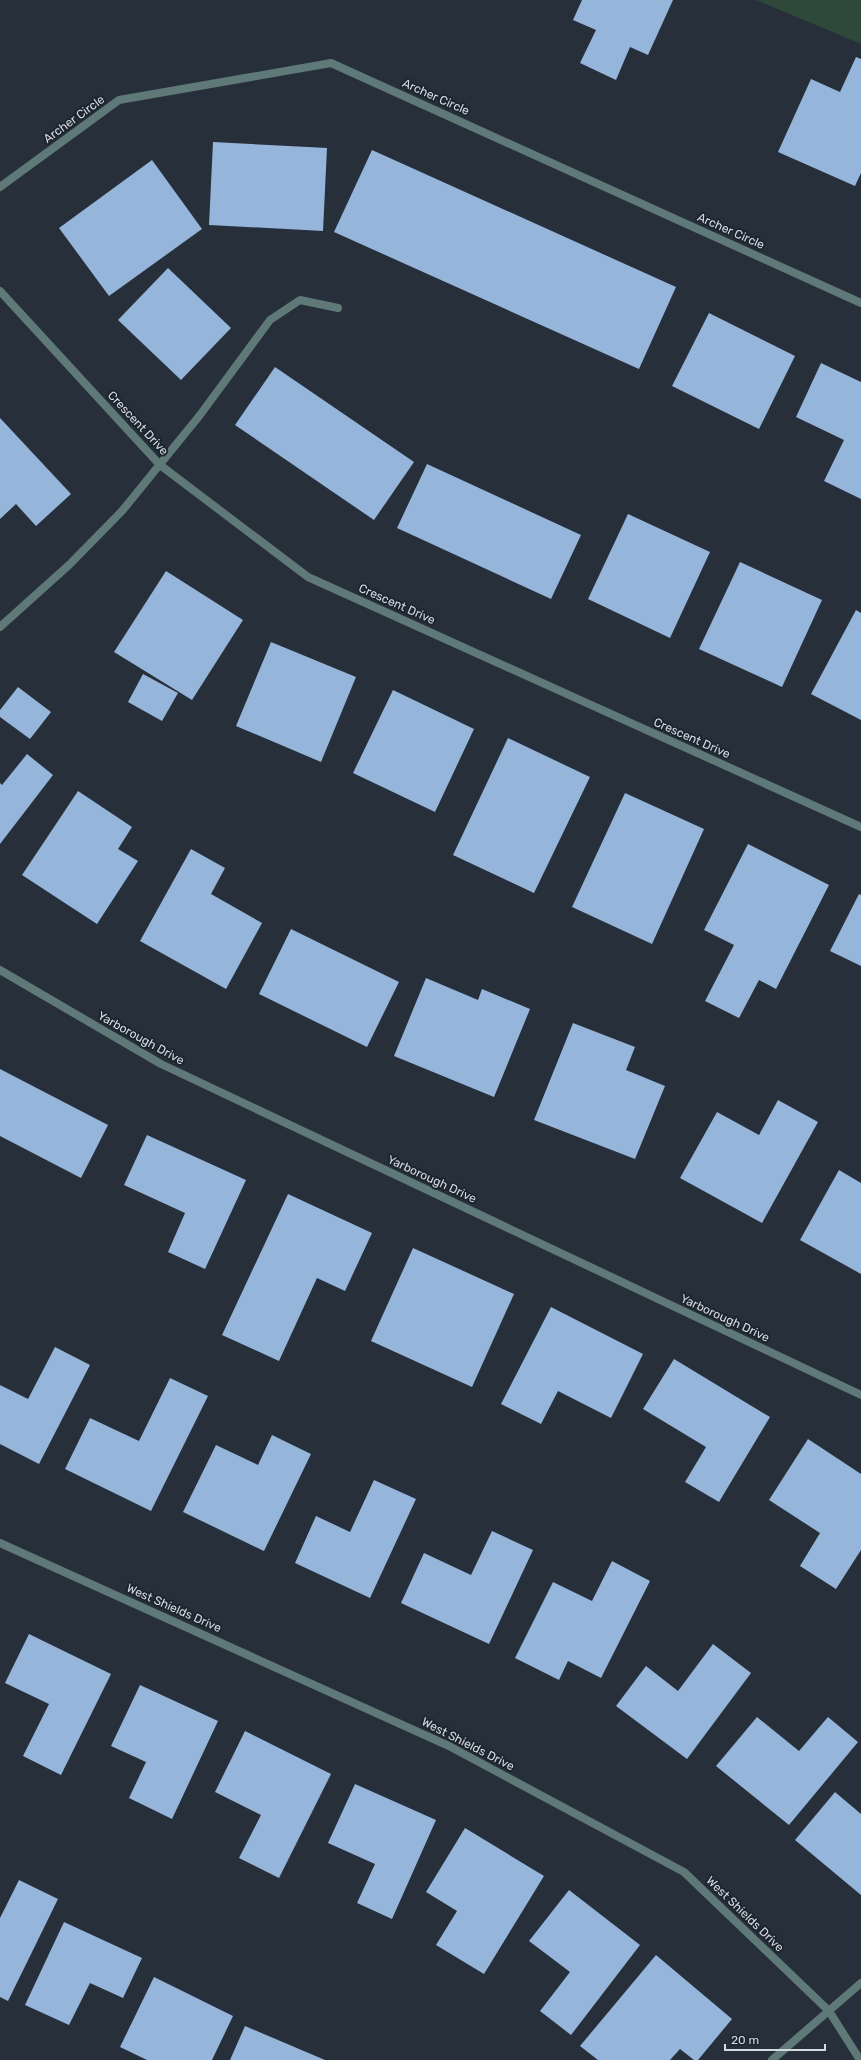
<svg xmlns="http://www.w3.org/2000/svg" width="861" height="2060" font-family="Rubik,sans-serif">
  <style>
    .green { fill: #2e4839 }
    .building { fill: #95b5db }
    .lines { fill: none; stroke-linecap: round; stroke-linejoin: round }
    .lane { stroke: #5f7878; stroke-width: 8 }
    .street { stroke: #5f7878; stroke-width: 8 }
    .labels { text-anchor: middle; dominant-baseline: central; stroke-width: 4; stroke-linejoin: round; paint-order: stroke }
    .street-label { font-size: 12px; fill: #d6dbe2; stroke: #1d2630 }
  </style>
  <rect width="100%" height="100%" fill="#272f3a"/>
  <!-- green -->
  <polygon class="green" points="756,0 861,0 861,44"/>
  <!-- building -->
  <g class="building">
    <polygon points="582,0 673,0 648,55 630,47 616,80 580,63 596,30 573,20"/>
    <polygon points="856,57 861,59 861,173 855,186 778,152 811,79 840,92"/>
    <polygon points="213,142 327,148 323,231 209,225"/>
    <polygon points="372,150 676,287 639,369 334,232"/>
    <polygon points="152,160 202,229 109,296 59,228"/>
    <polygon points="168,268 231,328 181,380 118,320"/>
    <polygon points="709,313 795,356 759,429 672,386"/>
    <polygon points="821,363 861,382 861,499 824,481 844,440 796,417"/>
    <polygon points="275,367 414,462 374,520 235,425"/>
    <polygon points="0,418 71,494 36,526 16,504 0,519"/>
    <polygon points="427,464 581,535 551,599 397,528"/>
    <polygon points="628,514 710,552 670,638 588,599"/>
    <polygon points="740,562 822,600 782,687 699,649"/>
    <polygon points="166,571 243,620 192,700 114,652"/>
    <polygon points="856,610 861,613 861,720 811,694"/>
    <polygon points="271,642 356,677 321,762 236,726"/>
    <polygon points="143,674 178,693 162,721 128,702"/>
    <polygon points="18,687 51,712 30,739 0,717 0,710"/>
    <polygon points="393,690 474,729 435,812 353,773"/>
    <polygon points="508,738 590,777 534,893 453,855"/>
    <polygon points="27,754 53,775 0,844 0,783 2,785"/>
    <polygon points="78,791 132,827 118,849 138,861 97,924 22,875"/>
    <polygon points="625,793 704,829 652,944 572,907"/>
    <polygon points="748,844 829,885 776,989 759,980 739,1018 705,1001 734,945 704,930"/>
    <polygon points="191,849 225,868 211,894 262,923 226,989 140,941"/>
    <polygon points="859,894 861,895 861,966 830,951"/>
    <polygon points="291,929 399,982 367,1047 259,994"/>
    <polygon points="426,978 478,1000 482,989 530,1009 494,1097 394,1056"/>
    <polygon points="573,1023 635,1047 626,1070 665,1086 635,1159 534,1120"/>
    <polygon points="0,1069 108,1125 81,1178 0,1136"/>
    <polygon points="778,1100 818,1122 762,1223 680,1178 717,1112 759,1135"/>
    <polygon points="147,1135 246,1180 205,1269 168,1252 185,1213 124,1185"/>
    <polygon points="839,1170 861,1183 861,1274 800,1240"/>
    <polygon points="288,1194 372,1233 345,1291 317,1278 279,1361 222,1335"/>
    <polygon points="413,1248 514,1294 472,1387 371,1341"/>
    <polygon points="551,1307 643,1354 611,1418 558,1391 541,1424 501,1404"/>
    <polygon points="55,1347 90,1365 39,1464 0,1444 0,1385 28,1399"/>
    <polygon points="674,1359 770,1417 719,1502 685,1482 706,1447 643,1409"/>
    <polygon points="170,1378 208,1396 151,1511 65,1469 90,1418 139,1441"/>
    <polygon points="272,1435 311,1454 264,1551 183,1512 216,1445 258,1465"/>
    <polygon points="808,1439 861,1474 861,1550 836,1589 800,1566 820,1533 769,1500"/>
    <polygon points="374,1480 416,1499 370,1598 295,1563 316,1516 350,1532"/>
    <polygon points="492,1531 533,1550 489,1644 401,1603 424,1553 471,1575"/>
    <polygon points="612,1561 650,1581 601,1678 568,1661 559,1680 515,1658 553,1582 592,1601"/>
    <polygon points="29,1634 111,1674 61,1775 23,1756 49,1704 5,1683"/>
    <polygon points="713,1644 751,1673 687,1759 616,1706 646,1666 678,1691"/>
    <polygon points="140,1685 218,1721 172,1819 129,1798 146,1762 111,1746"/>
    <polygon points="757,1717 799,1751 828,1717 858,1742 789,1825 716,1766"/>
    <polygon points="245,1731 331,1774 279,1878 239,1858 261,1815 215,1792"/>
    <polygon points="355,1784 436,1820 392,1919 357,1903 375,1864 328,1843"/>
    <polygon points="835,1792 861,1814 861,1895 795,1840"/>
    <polygon points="465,1828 544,1876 484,1974 436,1945 457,1911 426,1892"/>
    <polygon points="19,1880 58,1899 8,2001 0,1997 0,1918"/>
    <polygon points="569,1890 640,1945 571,2035 540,2011 570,1972 529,1941"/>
    <polygon points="64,1922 142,1958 123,1998 90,1983 69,2025 25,2005"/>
    <polygon points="656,1955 732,2019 698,2060 694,2060 680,2049 670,2060 598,2060 580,2046"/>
    <polygon points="154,1977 233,2016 212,2060 147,2060 120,2047"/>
    <polygon points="245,2026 325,2060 230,2060"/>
  </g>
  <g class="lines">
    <!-- lane -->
    <polyline class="lane" points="0,627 69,565 122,511 200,415 270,320 300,300 338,308"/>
    <!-- street -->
    <g class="street">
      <polyline points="0,187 119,100 331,63 861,303"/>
      <polyline points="0,291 160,465 308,577 861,827"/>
      <polyline points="0,970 161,1064 861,1395"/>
      <polyline points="0,1543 449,1746 684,1872 829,2011 860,2060"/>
      <polyline points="772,2060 861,1983"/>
    </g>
  </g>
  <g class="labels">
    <!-- street labels -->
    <g class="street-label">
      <text transform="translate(436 97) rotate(24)">Archer Circle</text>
      <text transform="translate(74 119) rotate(-36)">Archer Circle</text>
      <text transform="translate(731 231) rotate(24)">Archer Circle</text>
      <text transform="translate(138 423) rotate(47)">Crescent Drive</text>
      <text transform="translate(397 604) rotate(24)">Crescent Drive</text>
      <text transform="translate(692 738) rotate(24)">Crescent Drive</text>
      <text transform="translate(141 1038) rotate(29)">Yarborough Drive</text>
      <text transform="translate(432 1179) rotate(25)">Yarborough Drive</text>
      <text transform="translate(725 1318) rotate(25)">Yarborough Drive</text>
      <text transform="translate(174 1608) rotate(24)">West Shields Drive</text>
      <text transform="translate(468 1744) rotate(27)">West Shields Drive</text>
      <text transform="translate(745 1914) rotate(44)">West Shields Drive</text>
    </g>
  </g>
  <!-- scale -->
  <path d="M725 2044v6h100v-6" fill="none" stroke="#d6dbe2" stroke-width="2"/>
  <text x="731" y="2044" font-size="12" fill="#d6dbe2" stroke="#1d2630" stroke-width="3" paint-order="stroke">20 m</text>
</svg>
